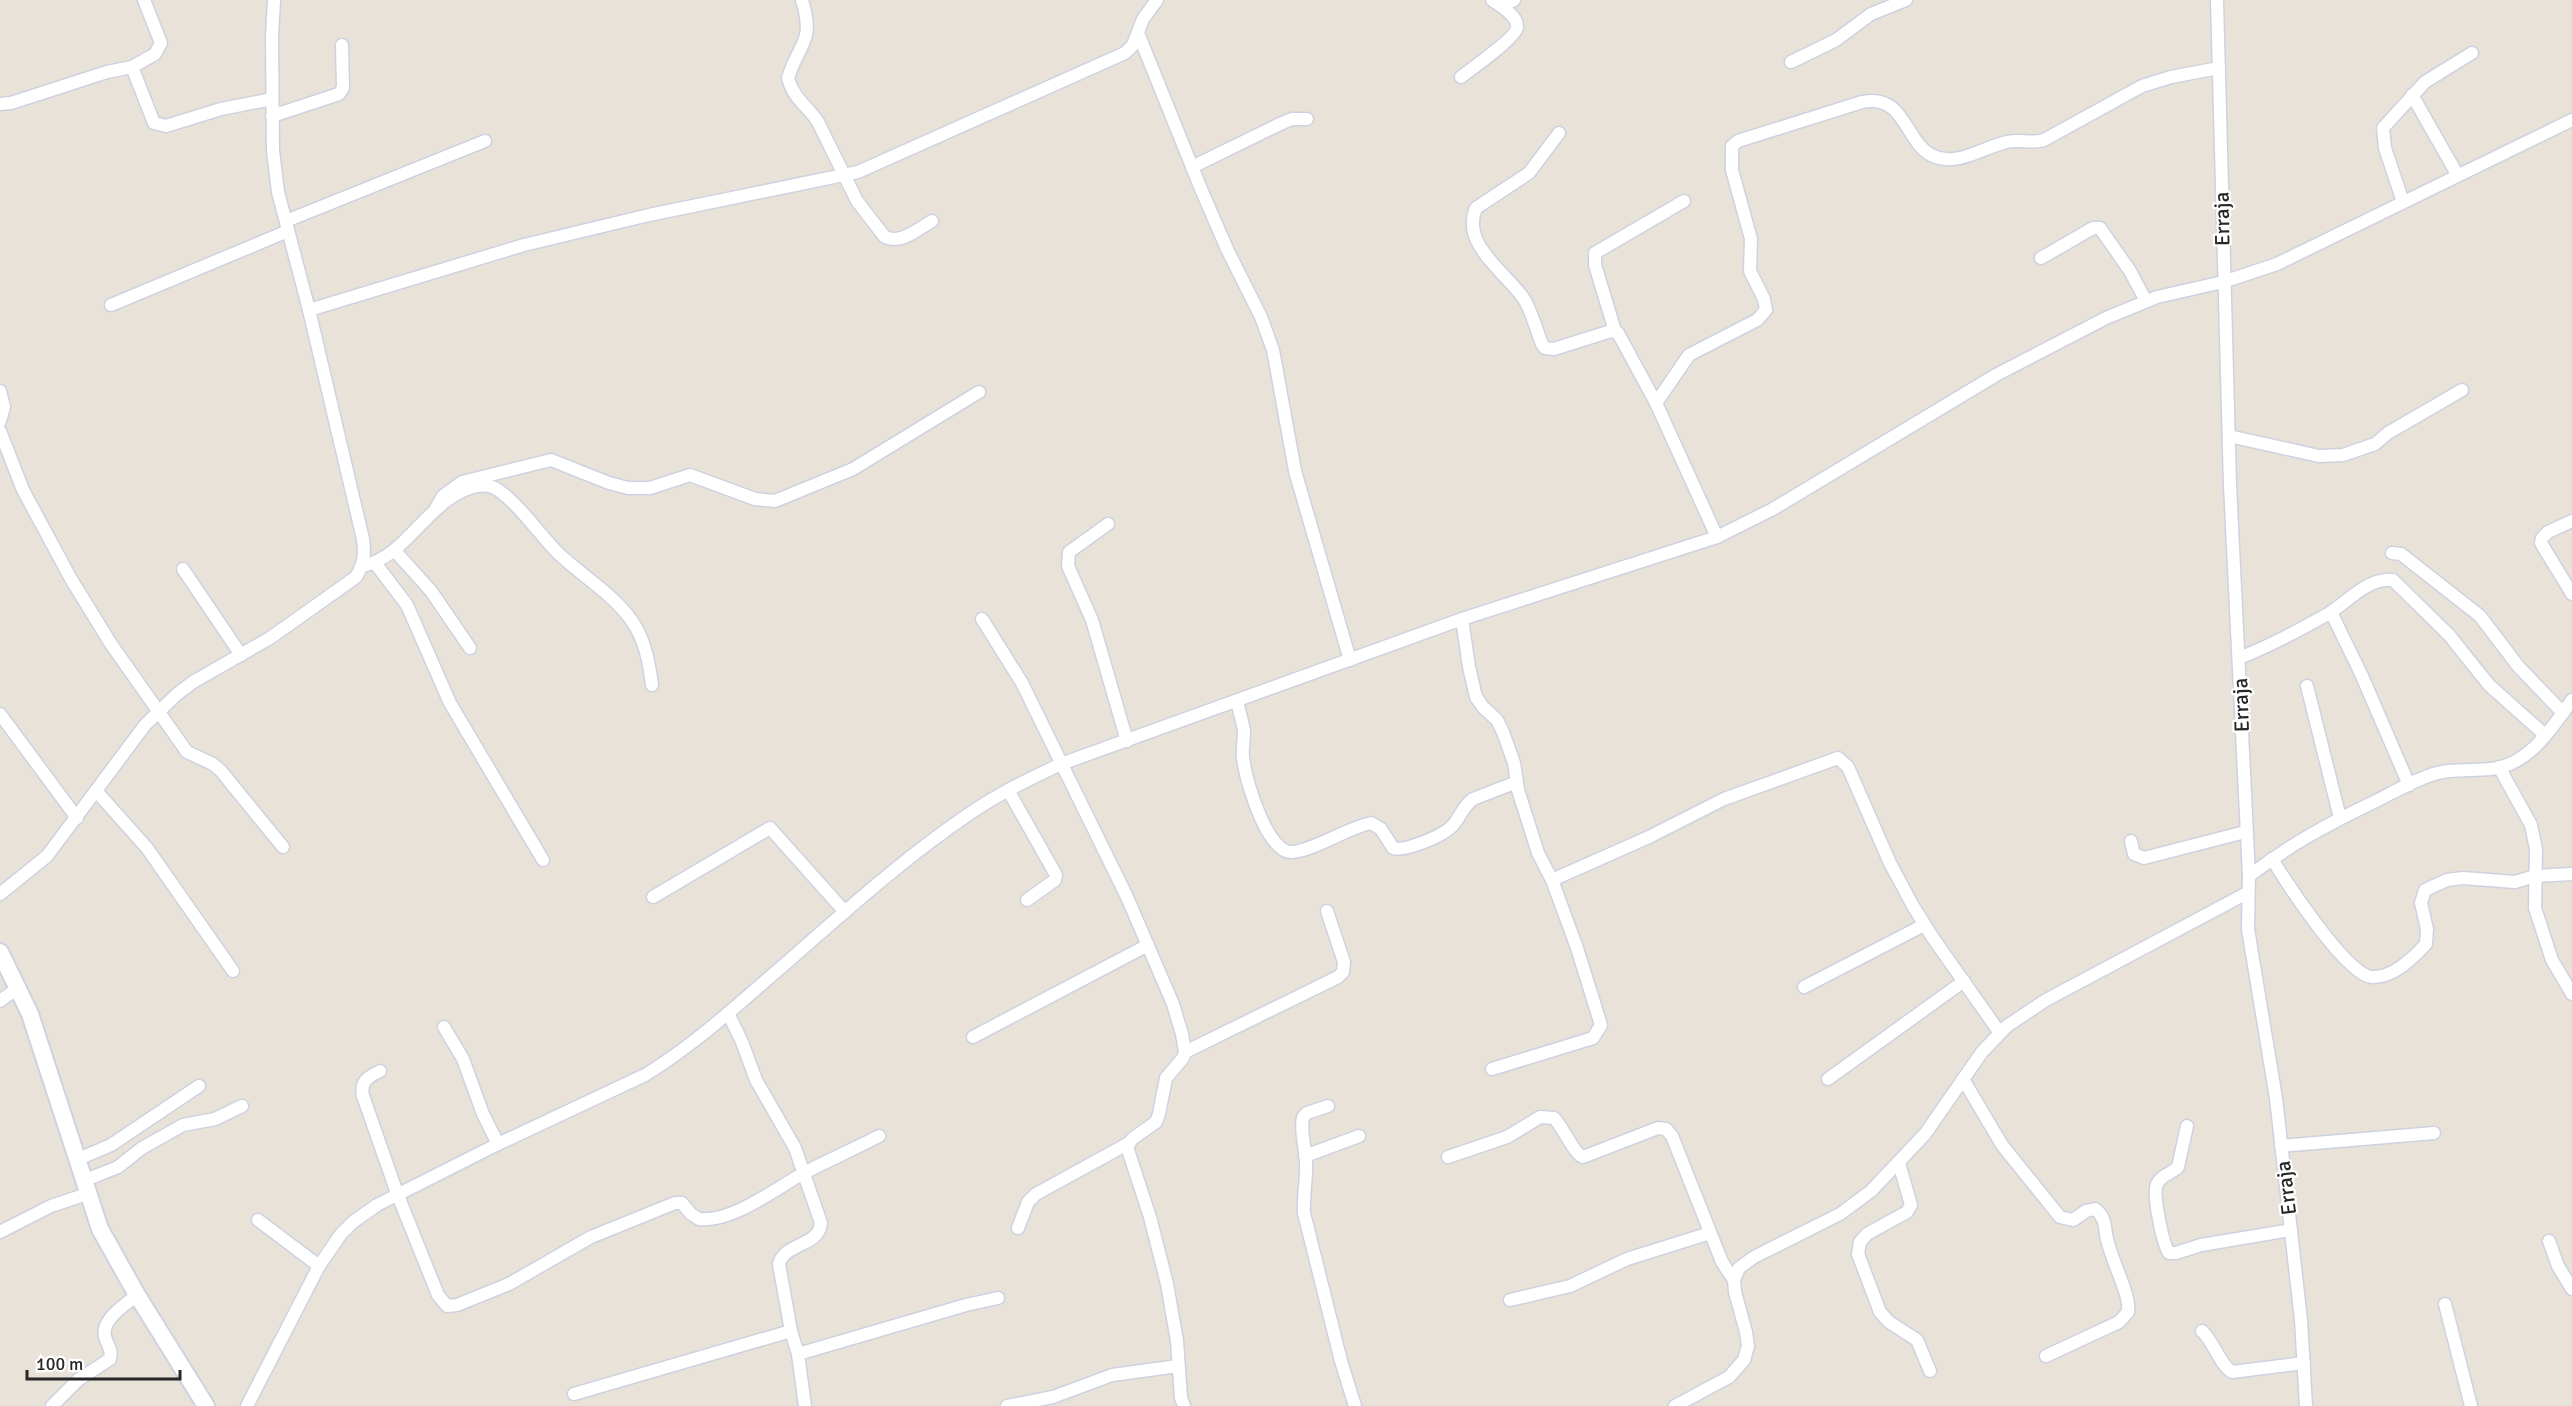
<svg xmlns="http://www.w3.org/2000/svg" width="2572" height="1406" font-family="Signika,sans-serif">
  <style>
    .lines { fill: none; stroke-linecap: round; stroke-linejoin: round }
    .minor-casing { stroke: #ced2e0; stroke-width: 15 }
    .secondary-casing { stroke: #ced2e0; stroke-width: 20 }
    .minor { stroke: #fff; stroke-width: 12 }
    .secondary { stroke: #fff; stroke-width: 16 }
    .labels { text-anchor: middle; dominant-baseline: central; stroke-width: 4.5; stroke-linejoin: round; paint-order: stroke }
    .street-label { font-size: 21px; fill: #272727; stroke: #fff }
  </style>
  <rect width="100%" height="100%" fill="#e9e2d9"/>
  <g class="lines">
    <defs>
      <g id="minor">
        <polyline points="144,0 161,43 155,54 132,67 154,123 166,126 221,109 272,99"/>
        <path d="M802 0C815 43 799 42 788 78 794 100 807 105 818 122L857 201 884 236C899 246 918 229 932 221"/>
        <polyline points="2217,0 2230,485 2249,876 2248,929 2276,1098 2301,1320 2306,1406"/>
        <polyline points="1501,6 1514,0"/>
        <polyline points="1138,33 1201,189 1227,249 1261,317 1273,350 1295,471 1350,660"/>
        <polyline points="1791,62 1836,40 1871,14 1906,0"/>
        <path d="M1461 77C1471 69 1517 37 1517 27 1518 16 1500 5 1492 0"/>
        <polyline points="2412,95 2457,174"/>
        <polyline points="0,104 11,103 107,72 132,67"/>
        <polyline points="272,116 339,94 343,88 342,45"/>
        <path d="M1559 133 1529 173 1476 208C1460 245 1508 274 1524 299 1532 312 1536 329 1542 344L1545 348 1554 349 1611 331 1618 333 1656 403 1717 537"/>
        <polyline points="1192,167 1280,124 1292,119 1307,119"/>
        <polyline points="2403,202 2385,148 2383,128 2425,82 2472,53"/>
        <polyline points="286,221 485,141"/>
        <polyline points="2041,258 2093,228 2100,228 2130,271 2146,301"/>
        <polyline points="111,305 288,231"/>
        <polyline points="309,310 524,245 649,215 858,172 1125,53 1133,45 1143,19 1157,0"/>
        <polyline points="1615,331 1595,265 1595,253 1684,201"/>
        <polyline points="0,391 4,407 0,421"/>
        <path d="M1656 403 1689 355 1757 320 1766 310 1764 299 1750 271 1751 239 1732 170V146L1738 141 1862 102C1905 93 1904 140 1931 155 1958 168 1982 147 2007 142 2020 139 2032 144 2044 140L2142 86 2171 77 2219 68"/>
        <polyline points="0,431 23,490 71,579 111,644 187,752 213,764 221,771 283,847"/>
        <polyline points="2229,436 2319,456 2343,455 2375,444 2388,433 2462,390"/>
        <polyline points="435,510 443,496 462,482 551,460 609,483 628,488 650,488 690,475 755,499 775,501 853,469 979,392"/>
        <polyline points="2572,521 2548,532 2542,538 2541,543 2572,594"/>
        <polyline points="1108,524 1069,552 1068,566 1092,620 1127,741"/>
        <polyline points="395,551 431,591 470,648"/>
        <polyline points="2392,553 2401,554 2480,616 2518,666 2563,713"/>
        <polyline points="375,563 407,605 450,703 543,860"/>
        <path d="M363 566C410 555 428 497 477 486 484 485 492 486 498 490 518 503 540 535 558 553 582 576 612 593 632 621 645 640 649 662 652 685"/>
        <polyline points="183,569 241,655"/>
        <polyline points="2331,612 2362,676 2409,785"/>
        <polyline points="982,619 1022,683 1127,897 1173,1004 1182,1034 1185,1052 1183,1058 1166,1078 1159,1114 1156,1122 1132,1139 1127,1147 1150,1217 1167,1284 1177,1341 1181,1398 1184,1406"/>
        <polyline points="1462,619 1469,667 1476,697 1483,707 1497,720 1503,732 1514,763 1518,790 1538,853 1552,880 1577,948 1601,1025 1593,1038 1492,1069"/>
        <path d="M2239 658C2270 646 2299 630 2328 614 2348 602 2368 577 2393 580L2449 635 2489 685 2545 735"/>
        <polyline points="2307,686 2340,818"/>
        <path d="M1237 701C1239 711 1243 722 1244 732 1244 743 1241 754 1244 764 1247 784 1268 855 1293 852 1320 848 1344 829 1371 823L1381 829 1393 848C1405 852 1445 835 1453 825 1461 816 1463 806 1473 799L1517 782"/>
        <polyline points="0,714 77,818"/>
        <polyline points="2499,767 2531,825 2536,849 2535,908 2552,960 2572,994"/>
        <polyline points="1008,790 1056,875 1055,880 1027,900"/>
        <polyline points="97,792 147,848 233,971"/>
        <polyline points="2131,841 2134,854 2144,858 2245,832"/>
        <path d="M2272 859C2286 882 2347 976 2372 977 2393 978 2413 958 2426 944L2427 929 2421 903 2425 890 2447 880 2463 878 2515 882 2535 876 2572 874"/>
        <path d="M2249 876C2289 845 2328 824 2374 802 2392 793 2409 783 2428 776 2448 768 2469 771 2491 769 2529 765 2551 729 2572 700"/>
        <polyline points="1552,880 1649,837 1724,799 1838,758 1848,767 1890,863 1913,906 1933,938 2000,1033"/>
        <path d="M0 894 47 856 145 725 176 695 193 682 270 638 356 577C364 564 365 554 363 539L309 310 278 192 273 151 272 37 274 0"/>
        <polyline points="653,897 770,828 845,912"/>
        <polyline points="1804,987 1924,925"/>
        <polyline points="0,1001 19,987"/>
        <polyline points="444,1027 463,1059 483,1114 498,1144"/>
        <polyline points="973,1037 1148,945"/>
        <polyline points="1185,1052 1338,977 1343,972 1344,962 1327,911"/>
        <path d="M380 1071C368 1077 360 1081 363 1096L397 1193 438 1295 447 1306 457 1305 509 1284 591 1237 675 1203H682L691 1214 699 1219C732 1223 776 1188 804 1173 829 1160 854 1149 879 1136"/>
        <polyline points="1828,1079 1964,981"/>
        <path d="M1963 1079 2002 1145 2060 1217 2073 1220 2086 1211 2095 1209C2104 1215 2105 1225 2106 1234 2109 1257 2131 1294 2128 1312L2119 1322 2046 1356"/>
        <path d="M1328 1106 1307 1113 1303 1117C1300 1132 1305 1145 1306 1160 1307 1178 1303 1195 1304 1213L1341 1361 1355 1406"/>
        <path d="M2187 1126 2178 1167C2172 1173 2160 1176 2157 1184 2152 1194 2163 1244 2169 1253H2176L2201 1245 2291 1230"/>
        <polyline points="2281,1146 2434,1133"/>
        <polyline points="1305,1156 1359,1136"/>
        <path d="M1448 1157 1507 1137 1540 1117 1554 1118C1563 1127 1574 1154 1583 1157L1658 1128 1666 1129 1672 1136 1722 1262 1734 1280"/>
        <polyline points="76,1160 111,1145 199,1086"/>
        <polyline points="1899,1163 1911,1205 1907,1212 1867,1234 1860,1242 1858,1254 1880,1312 1889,1322 1917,1340 1930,1371"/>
        <polyline points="83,1181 118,1167 142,1148 183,1125 215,1119 242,1106"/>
        <polyline points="258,1220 319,1266"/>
        <polyline points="1018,1228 1028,1202 1036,1194 1129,1143"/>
        <polyline points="0,1232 51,1206 87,1194"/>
        <polyline points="2549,1241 2558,1266 2572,1289"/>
        <polyline points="1510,1300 1570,1286 1627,1259 1710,1233"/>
        <polyline points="2445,1304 2471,1406"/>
        <polyline points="791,1331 798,1354 966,1305 998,1298"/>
        <path d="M2202 1331C2214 1342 2220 1365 2232 1372L2304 1363"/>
        <polyline points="798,1354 805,1406"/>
        <path d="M574 1394 791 1331 779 1264C785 1242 819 1247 821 1223L795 1148 756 1080 742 1042 728 1013"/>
        <path d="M52 1406 78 1380 110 1359C112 1351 109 1347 106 1340 98 1321 124 1306 137 1295"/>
        <path d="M247 1406 319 1266 341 1234 353 1222 377 1205 498 1144 645 1075C694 1045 735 1007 778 970 839 917 901 860 969 814 998 794 1029 779 1061 764L1462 619 1717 537 1773 509 1996 375 2106 318 2157 297 2223 282 2277 264 2572 120"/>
        <polyline points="1007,1406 1053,1397 1112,1375 1178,1366"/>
        <polyline points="1675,1406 1729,1377 1744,1360 1748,1346 1746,1332 1735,1292 1734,1280 1739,1268 1754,1257 1840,1214 1871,1191 1925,1134 1982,1052 2007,1026 2046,1000 2247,893"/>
      </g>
      <polyline id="secondary" points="0,952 30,1014 100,1229 137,1295 206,1406"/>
    </defs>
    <!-- minor casing -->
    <use href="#minor" class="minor-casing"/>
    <!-- secondary casing -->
    <use href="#secondary" class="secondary-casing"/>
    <!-- minor -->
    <use href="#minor" class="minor"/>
    <!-- secondary -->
    <use href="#secondary" class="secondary"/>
  </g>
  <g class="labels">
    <!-- street labels -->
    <g class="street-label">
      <text transform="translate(2222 219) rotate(-91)">Erraja</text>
      <text transform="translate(2241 705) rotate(-92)">Erraja</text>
      <text transform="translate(2286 1188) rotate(-97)">Erraja</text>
    </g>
  </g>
  <!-- scale -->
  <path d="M27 1370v9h153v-9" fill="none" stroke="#272727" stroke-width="3"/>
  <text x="36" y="1370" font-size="18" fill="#272727" stroke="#ffffff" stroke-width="4.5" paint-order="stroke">100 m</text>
</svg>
